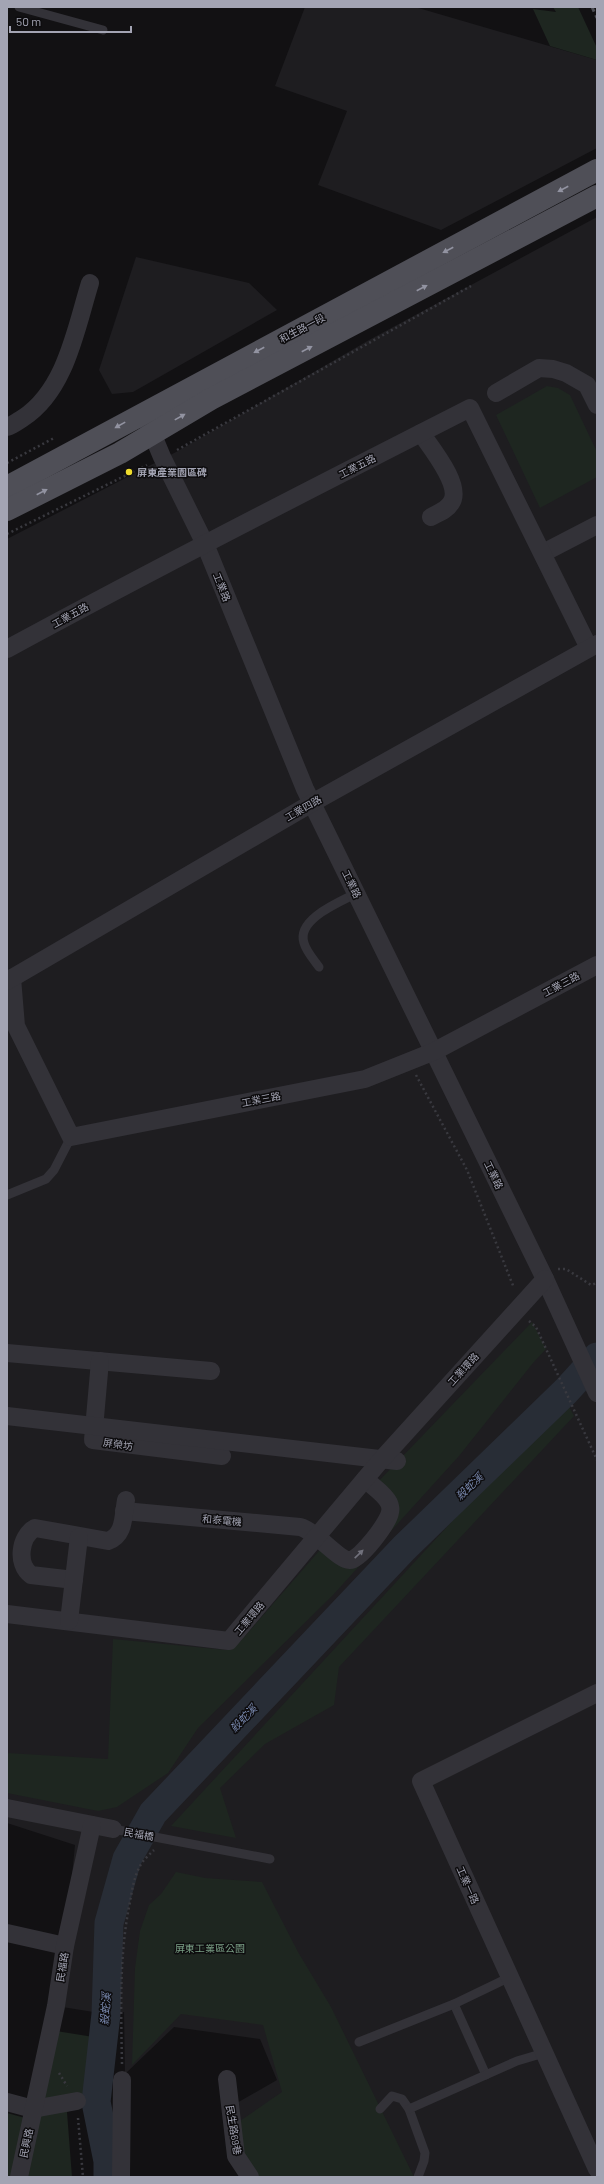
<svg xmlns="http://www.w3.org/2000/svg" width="604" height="2184" font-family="Barlow,'Noto Sans TC',sans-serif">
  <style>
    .built { fill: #1e1d20 }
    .green { fill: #1e2620 }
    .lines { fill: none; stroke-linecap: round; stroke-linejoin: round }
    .river { stroke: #282d36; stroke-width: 29 }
    .path { stroke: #39393f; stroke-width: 2.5; stroke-dasharray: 2 3; stroke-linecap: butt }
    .lane { stroke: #333238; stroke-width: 9 }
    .street { stroke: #333238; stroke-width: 18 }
    .primary { stroke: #4f4f57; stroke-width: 22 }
    .rail { stroke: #4b4c53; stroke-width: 3; stroke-dasharray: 5 4; stroke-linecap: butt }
    .oneway { fill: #9293a1 }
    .oneway2 { fill: #71717c }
    .poi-dot { fill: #efdc2d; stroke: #0d0c0e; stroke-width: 1.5 }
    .labels { text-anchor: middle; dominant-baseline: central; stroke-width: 3; stroke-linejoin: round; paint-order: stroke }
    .street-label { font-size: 10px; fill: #a3a4b3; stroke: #0d0c0e }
    .poi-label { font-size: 10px; font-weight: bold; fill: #a3a4b3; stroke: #0d0c0e; text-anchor: start }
    .park-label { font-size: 10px; fill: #7a9f85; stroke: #0d0c0e }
    .water-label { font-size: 11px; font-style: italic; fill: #7989af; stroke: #0d0c0e }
  </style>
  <rect width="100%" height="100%" fill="#121113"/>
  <!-- built -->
  <g class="built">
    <polygon points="305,7 415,7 597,60 597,148 441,230 318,185 347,111 275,86"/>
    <polygon points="597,217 597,2177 254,2177 235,2104 277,2080 260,2039 174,2027 125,2074 124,2012 106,2014 56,2006 65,1946 75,1845 7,1823 7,539 178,451 369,340"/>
    <polygon points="136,257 249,283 277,310 133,392 112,394 99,370"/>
  </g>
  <!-- green -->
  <g class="green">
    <polygon points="553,7 578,7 597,48 597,60 550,46 533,9 556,12"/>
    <polygon points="547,386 558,388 570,395 597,452 597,477 540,508 496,415"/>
    <polygon points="532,1322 546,1349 533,1363 459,1456 333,1595 198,1728 168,1773 117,1807 98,1811 7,1793 7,1753 108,1759 113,1639 226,1650 239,1643 326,1543 349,1561 391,1511 373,1487"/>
    <polygon points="565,1399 574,1416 339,1667 334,1705 265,1744 220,1788 236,1838 171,1826"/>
    <polygon points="176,1872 205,1878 262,1882 298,1952 331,2007 414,2177 258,2177 242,2155 240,2121 282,2092 263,2025 181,2014 132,2065 135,1968 140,1931 149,1905 161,1894"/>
    <polygon points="50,2030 106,2039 107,2094 96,2102 67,2112 72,2177 7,2177 7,2113 29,2119"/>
  </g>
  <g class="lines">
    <!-- river -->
    <polyline class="river" points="108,2177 108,2161 96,2102 106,2014 109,1923 127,1859 153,1813 404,1548 566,1391 597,1357"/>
    <!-- path -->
    <g class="path">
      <polyline points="177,450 471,286"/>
      <polyline points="7,463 54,438"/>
      <polyline points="7,534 147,465"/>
      <polyline points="416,1075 467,1170 514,1288"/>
      <polyline points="558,1269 566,1269 591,1285 597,1283"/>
      <polyline points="529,1321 536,1327 597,1460"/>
      <path d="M122 2064C121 2009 119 1955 130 1902 132 1890 134 1877 140 1866 143 1860 149 1855 154 1850"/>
      <polyline points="59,2073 67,2086"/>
      <polyline points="78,2118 83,2177"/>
    </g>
    <!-- lane -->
    <g class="lane">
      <polyline points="19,7 103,30"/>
      <path d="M319 967C314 960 306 951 304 943 296 919 340 902 357 893"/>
      <polyline points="7,1195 46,1179 54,1170 71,1137"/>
      <polyline points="113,1829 270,1859"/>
      <polyline points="454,2004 486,2075"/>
      <polyline points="359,2042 454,2004 510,1977"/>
      <polyline points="380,2109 392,2096 402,2099 409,2109 425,2153 424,2161 418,2177"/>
      <polyline points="409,2109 517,2061 544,2053"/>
    </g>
    <!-- street -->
    <g class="street">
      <polyline points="496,393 539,368 553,369 566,373 587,385 597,405"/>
      <polyline points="147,421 162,457 205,544 305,789 545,1279 597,1393"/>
      <path d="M7 427C13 425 18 421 23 418 66 390 76 328 90 283"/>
      <path d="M421 433C431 448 463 486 451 503 447 510 438 513 431 517"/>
      <polyline points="543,553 597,525"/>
      <path d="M7 649C160 566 315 487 470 408L589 648"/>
      <polyline points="12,978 16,1026 71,1137 365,1079 435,1051 597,965"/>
      <polyline points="7,981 312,803 597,644"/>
      <polyline points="7,1353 211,1371"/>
      <polyline points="100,1361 93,1440 222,1456"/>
      <polyline points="7,1416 397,1461"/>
      <path d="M124 1511 300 1527C316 1531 339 1561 350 1560 360 1560 389 1522 390 1512 391 1510 390 1505 389 1503 385 1494 372 1486 365 1479"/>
      <path d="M74 1580 31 1575C16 1564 20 1536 35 1528L108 1541C125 1535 123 1516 126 1500"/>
      <polyline points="7,1614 229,1641 381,1460 545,1279"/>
      <polyline points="69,1621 79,1537"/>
      <polyline points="597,1693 421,1781 597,2169"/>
      <polyline points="7,1808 113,1829"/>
      <polyline points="7,1933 65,1946"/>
      <polyline points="227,2079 236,2156 250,2177"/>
      <polyline points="7,2102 33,2109 77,2101"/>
      <polyline points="19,2177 56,2006 65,1946 92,1825"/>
      <polyline points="121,2177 122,2080"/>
    </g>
    <!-- primary -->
    <g class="primary">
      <polyline points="7,487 597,170"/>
      <polyline points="7,510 120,453 211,399 597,196"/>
    </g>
    <!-- rail -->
    <polyline class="rail" points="592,7 597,18"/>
  </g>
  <!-- one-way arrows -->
  <defs><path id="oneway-solid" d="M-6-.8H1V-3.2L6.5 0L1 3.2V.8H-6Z"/></defs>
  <g class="oneway">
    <use href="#oneway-solid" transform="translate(563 189) rotate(152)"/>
    <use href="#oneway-solid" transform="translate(448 250) rotate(152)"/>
    <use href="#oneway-solid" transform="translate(422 288) rotate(-28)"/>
    <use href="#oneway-solid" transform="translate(307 349) rotate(-28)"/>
    <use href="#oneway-solid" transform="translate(259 350) rotate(152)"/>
    <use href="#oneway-solid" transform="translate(180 417) rotate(-29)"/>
    <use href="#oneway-solid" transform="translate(120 425) rotate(151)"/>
    <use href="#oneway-solid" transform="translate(42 492) rotate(-27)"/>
  </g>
  <use class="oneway2" href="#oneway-solid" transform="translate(359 1554) rotate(-44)"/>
  <!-- markers -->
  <circle class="poi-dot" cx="129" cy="472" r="4"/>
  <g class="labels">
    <!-- street labels -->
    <g class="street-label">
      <text transform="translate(302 328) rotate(-28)">和生路一段</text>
      <text transform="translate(357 466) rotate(-27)">工業五路</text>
      <text transform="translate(222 587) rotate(68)">工業路</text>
      <text transform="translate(70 615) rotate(-29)">工業五路</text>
      <text transform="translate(303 808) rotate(-30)">工業四路</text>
      <text transform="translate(352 884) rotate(64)">工業路</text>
      <text transform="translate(561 984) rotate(-28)">工業三路</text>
      <text transform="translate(261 1099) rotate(-11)">工業三路</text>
      <text transform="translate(494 1175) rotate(64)">工業路</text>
      <text transform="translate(463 1369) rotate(-48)">工業環路</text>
      <text transform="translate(118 1444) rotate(8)">屏榮坊</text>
      <text transform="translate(222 1520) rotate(5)">和泰電機</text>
      <text transform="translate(249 1618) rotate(-50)">工業環路</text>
      <text transform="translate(139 1834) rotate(10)">民福橋</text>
      <text transform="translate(468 1885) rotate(66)">工業一路</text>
      <text transform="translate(62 1967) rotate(-81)">民福路</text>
      <text transform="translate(234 2130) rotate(81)">民生路69巷</text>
      <text transform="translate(26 2143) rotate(-78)">民興路</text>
    </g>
    <!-- poi labels -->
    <g class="poi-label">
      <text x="137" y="472">屏東產業園區碑</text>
    </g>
    <!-- park labels -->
    <g class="park-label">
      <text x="210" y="1948">屏東工業區公園</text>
    </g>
    <!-- water labels -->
    <g class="water-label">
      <text transform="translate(469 1486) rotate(-44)">殺蛇溪</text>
      <text transform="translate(243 1718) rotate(-46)">殺蛇溪</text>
      <text transform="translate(105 2009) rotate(-86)">殺蛇溪</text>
    </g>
  </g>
  <!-- border -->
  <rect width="604" height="2184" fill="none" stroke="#a3a4b3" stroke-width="16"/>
  <!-- scale -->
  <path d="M10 26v6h121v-6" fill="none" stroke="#a3a4b3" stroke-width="2"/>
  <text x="16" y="26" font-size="12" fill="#a3a4b3" stroke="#0d0c0e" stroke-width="3" paint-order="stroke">50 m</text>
</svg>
